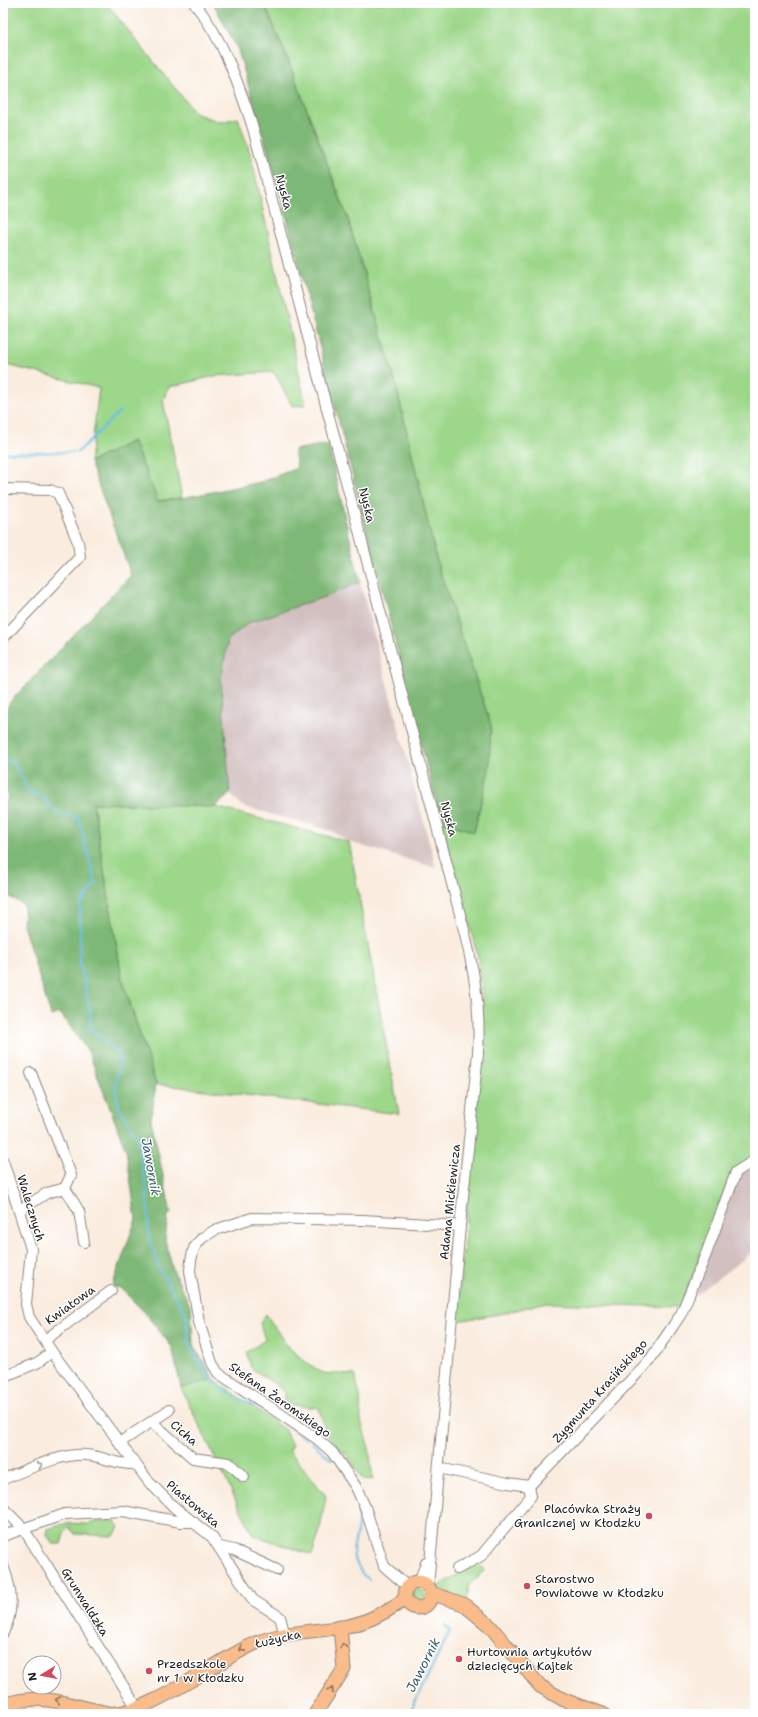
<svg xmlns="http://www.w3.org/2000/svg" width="758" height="1717" font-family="'Shantell Sans',sans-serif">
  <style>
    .industrial { fill: #d2bfbf }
    .green { fill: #9dd78a; stroke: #5c7a53 }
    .forest { fill: #7eb876; stroke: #4d6a49 }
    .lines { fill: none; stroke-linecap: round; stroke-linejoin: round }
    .stream { stroke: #6bbfe7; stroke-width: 2 }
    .minor-casing { stroke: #8b847d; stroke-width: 12 }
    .major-casing { stroke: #8b847d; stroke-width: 15 }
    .minor { stroke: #fff; stroke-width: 10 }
    .major { stroke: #f9bc8a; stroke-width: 13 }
    .oneway { stroke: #999 }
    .oneway2 { stroke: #8a6c53 }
    .poi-dot { fill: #d1495b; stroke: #fff; stroke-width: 1.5 }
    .labels { text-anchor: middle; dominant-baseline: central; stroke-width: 3; stroke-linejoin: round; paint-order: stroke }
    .street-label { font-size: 12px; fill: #1c1c1c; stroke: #fff }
    .poi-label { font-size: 12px; fill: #1c1c1c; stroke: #fff; text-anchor: start }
    .water-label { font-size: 13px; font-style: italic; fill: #3c5d6d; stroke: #fff }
  </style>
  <rect width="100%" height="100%" fill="#fff"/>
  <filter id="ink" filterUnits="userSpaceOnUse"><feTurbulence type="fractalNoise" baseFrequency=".025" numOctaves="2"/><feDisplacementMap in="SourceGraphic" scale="8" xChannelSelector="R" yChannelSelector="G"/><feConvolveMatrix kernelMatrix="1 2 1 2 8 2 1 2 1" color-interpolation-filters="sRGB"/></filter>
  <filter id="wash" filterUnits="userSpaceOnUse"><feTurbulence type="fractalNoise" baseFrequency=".012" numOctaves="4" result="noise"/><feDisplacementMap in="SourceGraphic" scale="16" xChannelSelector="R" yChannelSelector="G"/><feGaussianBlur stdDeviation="0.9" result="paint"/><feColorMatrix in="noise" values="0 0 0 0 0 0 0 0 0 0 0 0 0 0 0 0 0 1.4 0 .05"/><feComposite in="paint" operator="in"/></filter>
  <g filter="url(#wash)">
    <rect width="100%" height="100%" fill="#faecde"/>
    <!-- industrial -->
    <g class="industrial">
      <polygon points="360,582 436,868 349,842 332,831 242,806 230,794 221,680 228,640 248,623 330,595"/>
      <polygon points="755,1158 755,1250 680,1307 732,1171"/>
    </g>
    <!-- green -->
    <g class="green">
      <polygon points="3,3 106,3 196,114 221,122 238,118 251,156 306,405 292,406 274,372 215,376 169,387 163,400 182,498 157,501 133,441 90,462 99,388 3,364"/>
      <polygon points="264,3 755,3 755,1158 732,1171 680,1307 543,1303 505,1313 457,1321 482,1039 482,1000 478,957 441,821 474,831 491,725 438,566 395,381 348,219 289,62"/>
      <polygon points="93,803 215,807 349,842 399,1114 156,1084 122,978"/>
      <polygon points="266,1314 287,1346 307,1363 323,1373 355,1375 360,1396 361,1421 369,1448 373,1479 363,1480 349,1458 327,1435 319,1408 284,1404 284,1392 276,1385 251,1368 247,1352 265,1340 260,1323"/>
      <polygon points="214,1379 284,1429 292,1445 289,1450 326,1496 319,1534 312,1555 253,1535 181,1388"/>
      <path d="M108 1520H114L119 1527 114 1536C101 1536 88 1534 75 1534L69 1527 65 1531 61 1544H53L47 1535 48 1529 67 1523 87 1524Z"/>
      <polygon points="478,1563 485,1570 469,1585 467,1602 436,1587"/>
      <circle cx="418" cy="1596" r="7"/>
    </g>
    <!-- forest -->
    <g class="forest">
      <polygon points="213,3 264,3 289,62 348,219 395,381 438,566 491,725 489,770 474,832 441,821 283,203 238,50"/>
      <polygon points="133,441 158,501 182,498 261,482 297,468 294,450 328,444 360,582 330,595 248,623 228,640 221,680 230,794 215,807 93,803 122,978 156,1084 151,1119 171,1213 168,1215 165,1240 173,1270 191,1308 193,1345 214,1379 181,1388 172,1347 145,1313 121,1288 112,1287 136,1219 126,1150 88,1051 60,1013 51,1016 23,925 24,905 8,896 3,896 3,865 6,855 3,851 3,807 8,797 3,789 3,716 10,702 131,575 90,462"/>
    </g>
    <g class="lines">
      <!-- stream -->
      <g class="stream">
        <polyline points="3,453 78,452 120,411"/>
        <polyline points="3,757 5,760 13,762 25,783 27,791 44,797 48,804 60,815 78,817 96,884 80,905 80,963 90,1010 90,1028 120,1055 119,1068 115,1085 119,1108 137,1136 147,1190 149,1237 159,1268 187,1316 187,1328 190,1346 208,1375 219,1388 242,1400 264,1409"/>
        <polyline points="268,1411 306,1439"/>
        <polyline points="311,1442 331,1459"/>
        <polyline points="359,1505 358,1527 353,1550 354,1558 362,1574 370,1580"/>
        <polyline points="409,1714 450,1631 445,1626"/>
      </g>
    </g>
  </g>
  <g filter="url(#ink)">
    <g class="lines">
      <defs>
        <g id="minor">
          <path d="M194 3C223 38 239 85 253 128L461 918C473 965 481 1005 478 1053L460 1226 428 1586"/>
          <polyline points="3,489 50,490 58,493 78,542 80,557 3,638"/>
          <polyline points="3,1161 31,1249 26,1304 29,1317 52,1352 149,1482 174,1507 212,1537 253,1600 280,1617 285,1635"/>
          <polyline points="65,1188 79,1211 84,1242"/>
          <polyline points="20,1210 47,1193 65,1188 71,1175 31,1073"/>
          <polyline points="45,1340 111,1291"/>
          <polyline points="3,1377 37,1363 52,1352"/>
          <polyline points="152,1422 193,1458 229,1463 244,1477"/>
          <polyline points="119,1443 169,1410"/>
          <polyline points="439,1468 508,1483 529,1486 531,1496 481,1556 457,1569"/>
          <path d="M3 1479C27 1470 60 1453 86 1455 103 1456 116 1465 134 1464"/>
          <polyline points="529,1486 649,1361 671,1329 681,1314 706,1254 736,1172 755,1160"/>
          <polyline points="3,1508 23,1528 141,1714"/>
          <polyline points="3,1536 65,1514 123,1511 181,1522 194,1522"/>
          <polyline points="220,1547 234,1550 277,1570"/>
          <path d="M3 1566C12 1588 14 1612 3 1633"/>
          <polyline points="419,1582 426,1563"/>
          <polyline points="408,1587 384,1566 365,1507 356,1487 332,1452 316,1438 273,1409 218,1373 212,1363 199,1322 190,1271 191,1260 194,1248 202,1238 215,1230 252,1218 363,1220 460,1226"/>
        </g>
        <g id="major">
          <circle cx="418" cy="1595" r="13"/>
          <polyline points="431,1593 463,1604 490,1626 540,1686 564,1700 603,1714"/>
          <path d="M3 1705C46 1691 68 1706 109 1713 146 1717 218 1659 256 1643 284 1631 318 1632 348 1626 369 1622 388 1611 405 1599"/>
          <polyline points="315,1714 344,1669 340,1627"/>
        </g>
      </defs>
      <!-- minor casing -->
      <use href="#minor" class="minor-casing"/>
      <!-- major casing -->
      <use href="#major" class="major-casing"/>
      <!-- minor -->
      <use href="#minor" class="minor"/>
      <!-- major -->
      <use href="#major" class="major"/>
    </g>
    <!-- one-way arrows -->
    <defs><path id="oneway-chevron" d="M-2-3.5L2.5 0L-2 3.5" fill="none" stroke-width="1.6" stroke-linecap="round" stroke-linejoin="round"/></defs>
    <use class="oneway" href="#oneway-chevron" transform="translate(40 1465) rotate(-20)"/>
    <g class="oneway2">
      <use href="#oneway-chevron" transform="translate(343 1646) rotate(-98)"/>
      <use href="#oneway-chevron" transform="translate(242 1649) rotate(152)"/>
      <use href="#oneway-chevron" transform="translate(331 1690) rotate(-57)"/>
      <use href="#oneway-chevron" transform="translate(58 1700) rotate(-170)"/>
    </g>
  </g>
  <!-- markers -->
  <g class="poi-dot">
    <circle cx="649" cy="1516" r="4"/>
    <circle cx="527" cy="1586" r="4"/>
    <circle cx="459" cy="1659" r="4"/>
    <circle cx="149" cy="1671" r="4"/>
  </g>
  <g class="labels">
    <!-- street labels -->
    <g class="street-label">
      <text transform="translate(284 192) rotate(75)">Nyska</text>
      <text transform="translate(367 505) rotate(76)">Nyska</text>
      <text transform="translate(449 819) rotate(75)">Nyska</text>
      <text transform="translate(450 1202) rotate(-84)">Adama Mickiewicza</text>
      <text transform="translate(31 1208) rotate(73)">Walecznych</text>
      <text transform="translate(70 1305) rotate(-36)">Kwiatowa</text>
      <text transform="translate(600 1391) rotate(-48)">Zygmunta Krasińskiego</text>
      <text transform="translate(280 1400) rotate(35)">Stefana Żeromskiego</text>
      <text transform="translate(184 1433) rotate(41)">Cicha</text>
      <text transform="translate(193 1504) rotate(40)">Piastowska</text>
      <text transform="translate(85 1602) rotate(58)">Grunwaldzka</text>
      <text transform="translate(278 1639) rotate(-13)">Łużycka</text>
    </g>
    <!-- poi labels -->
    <g class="poi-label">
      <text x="641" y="1509" text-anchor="end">Placówka Straży<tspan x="641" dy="14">Granicznej w Kłodzku</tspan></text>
      <text x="535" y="1579">Starostwo<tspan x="535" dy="14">Powiatowe w Kłodzku</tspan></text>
      <text x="467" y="1652">Hurtownia artykułów<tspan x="467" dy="14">dziecięcych Kajtek</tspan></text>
      <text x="157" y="1664">Przedszkole<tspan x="157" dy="14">nr 1 w Kłodzku</tspan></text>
    </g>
    <!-- water labels -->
    <g class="water-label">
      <text transform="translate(151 1167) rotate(80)">Jawornik</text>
      <text transform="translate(423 1665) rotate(-63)">Jawornik</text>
    </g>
  </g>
  <!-- margin -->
  <rect width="758" height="1717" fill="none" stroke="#fff" stroke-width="16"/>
  <!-- north arrow -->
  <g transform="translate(42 1675) rotate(260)"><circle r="19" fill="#ffffff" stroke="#a4a4a4"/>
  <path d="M0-3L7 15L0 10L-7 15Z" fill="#d1495b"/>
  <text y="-6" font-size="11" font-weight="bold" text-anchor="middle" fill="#1c1c1c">N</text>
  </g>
</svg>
